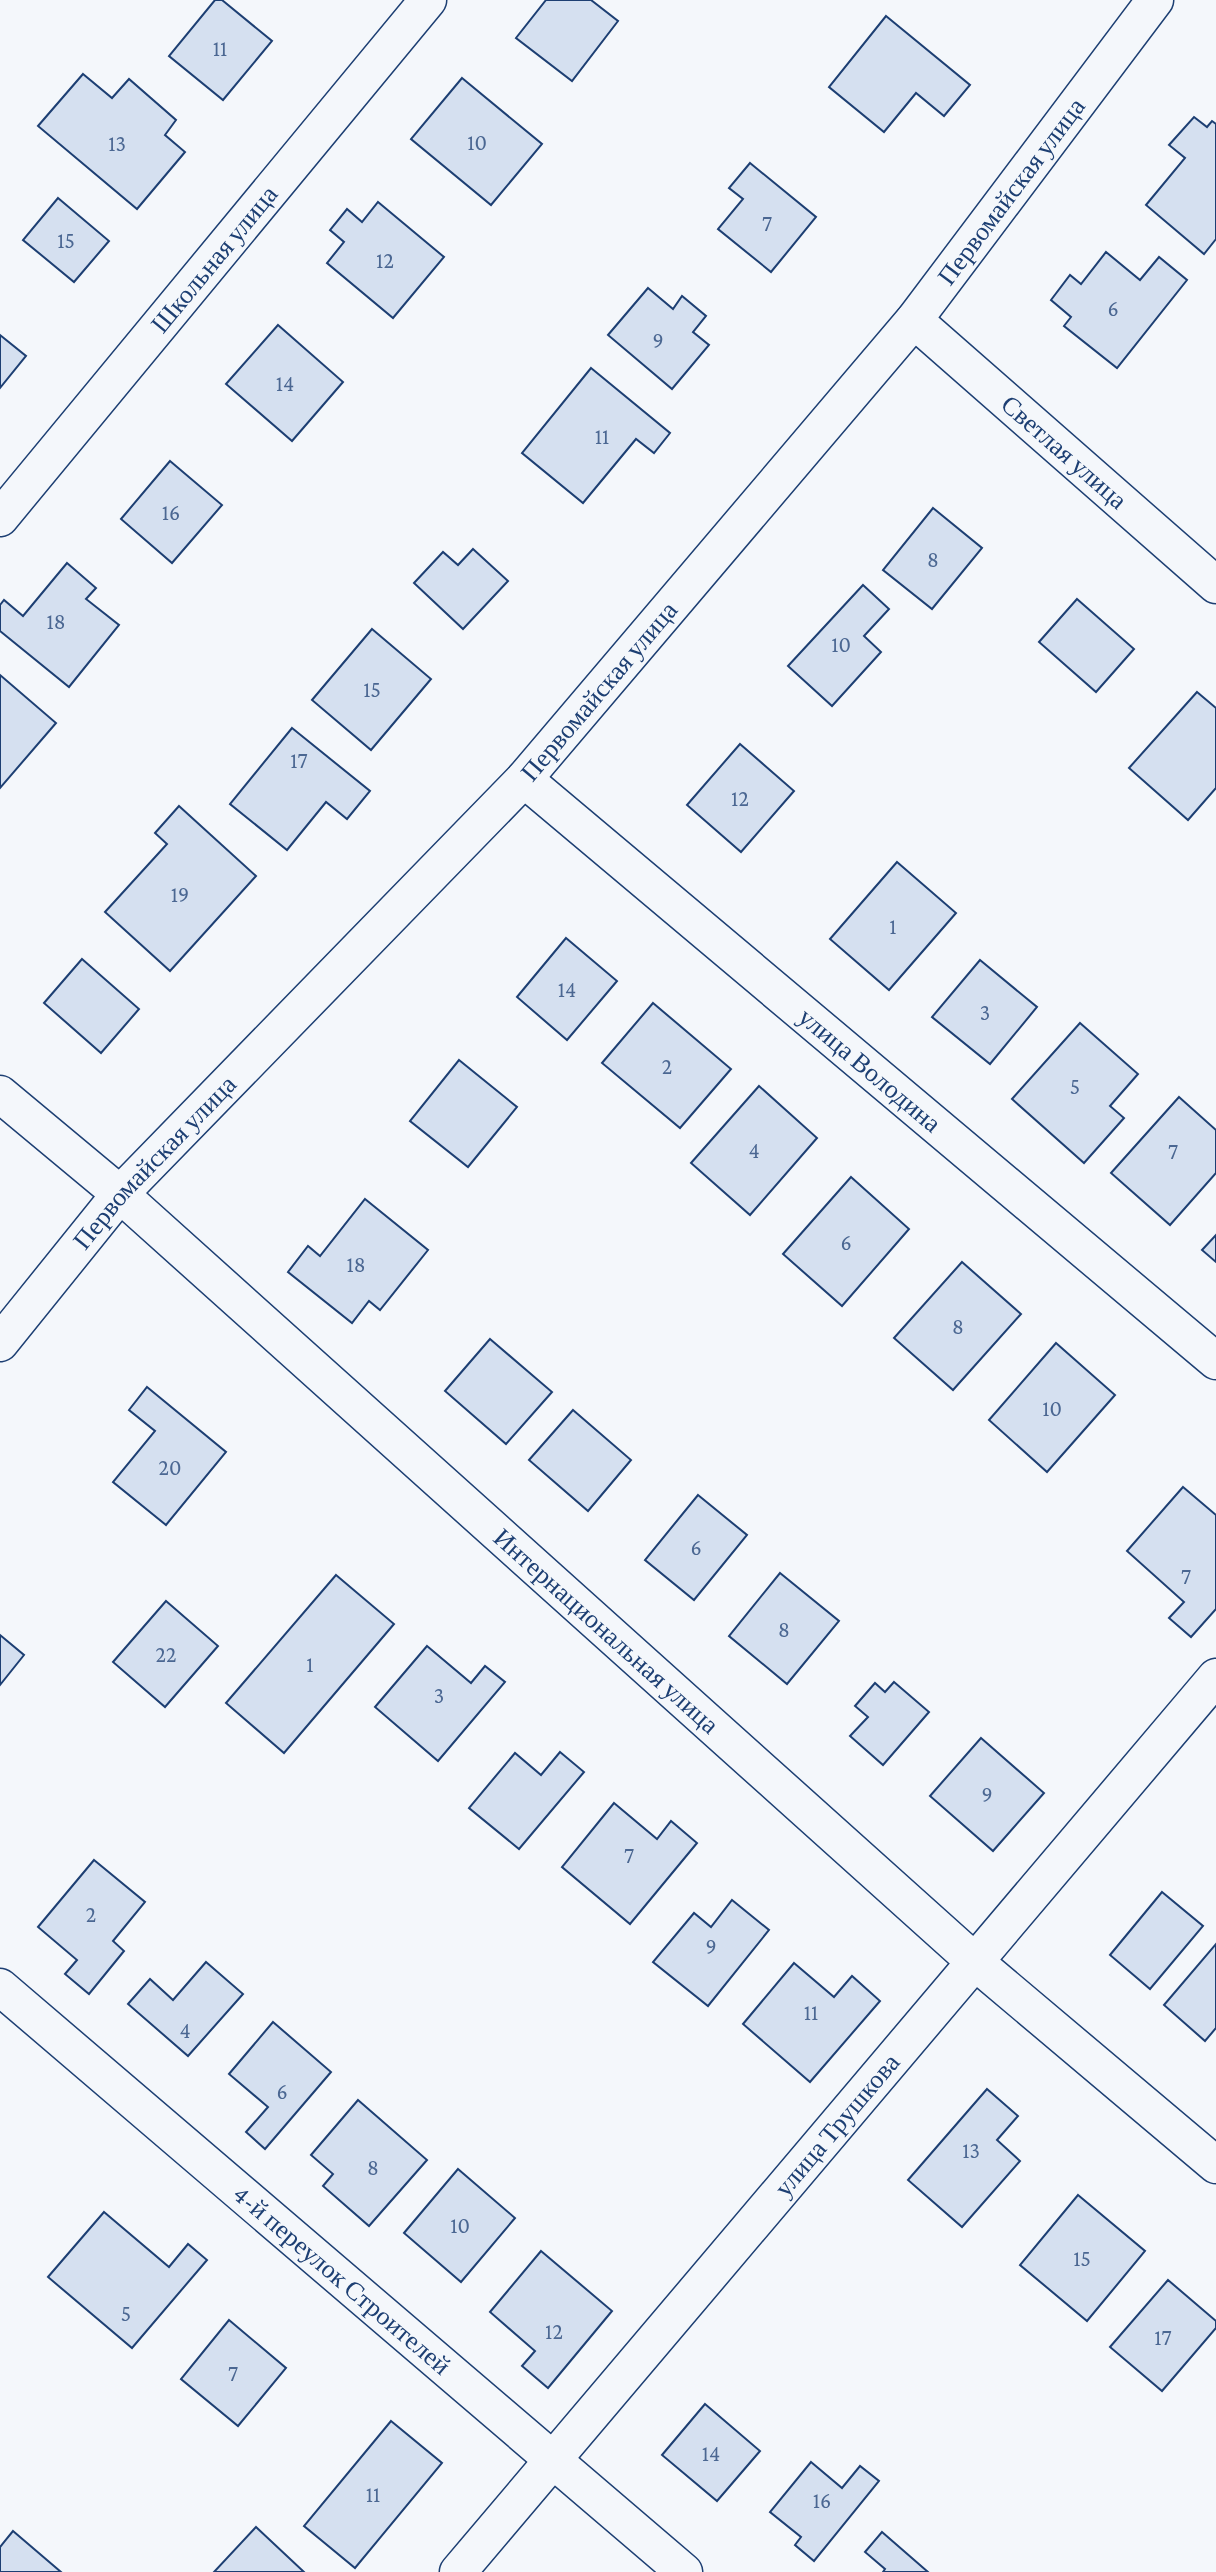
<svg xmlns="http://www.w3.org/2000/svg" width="1216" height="2572" font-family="'Crimson Pro',serif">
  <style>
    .building { fill: #d5e0f0; stroke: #1d3f73; stroke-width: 2 }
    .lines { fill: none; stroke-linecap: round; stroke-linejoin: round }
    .minor-casing { stroke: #1d3f73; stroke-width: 39 }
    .minor { stroke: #f4f7fb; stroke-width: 36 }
    .labels { text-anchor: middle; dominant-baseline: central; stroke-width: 6; stroke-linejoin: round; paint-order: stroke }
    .number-label { font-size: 22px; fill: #4b6792 }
    .street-label { font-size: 26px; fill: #1d3f73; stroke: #f4f7fb }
  </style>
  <rect width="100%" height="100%" fill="#f4f7fb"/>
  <!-- building -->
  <g class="building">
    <polygon points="215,0 222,0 272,41 223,100 169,56"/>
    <polygon points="546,0 591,0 618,21 572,81 516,38"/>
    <polygon points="886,16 970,85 944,116 916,93 884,132 829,87"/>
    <polygon points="83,74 112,98 129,79 176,120 165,135 185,152 137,209 38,126"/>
    <polygon points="462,78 542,144 491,205 411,139"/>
    <polygon points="1194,117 1207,127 1212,121 1216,124 1216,239 1204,254 1146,205 1185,158 1169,145"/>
    <polygon points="750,163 816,217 771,272 718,229 743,199 729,188"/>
    <polygon points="58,198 109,241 74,282 23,240"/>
    <polygon points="378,202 444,257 393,318 327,263 344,242 330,230 347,209 362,222"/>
    <polygon points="1106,252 1140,280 1159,257 1187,280 1117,368 1064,326 1071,317 1051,300 1070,275 1081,284"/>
    <polygon points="648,288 673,309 682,296 706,316 693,332 709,345 672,389 608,335"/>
    <polygon points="278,325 343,382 292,441 226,384"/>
    <polygon points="0,335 26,356 0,388"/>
    <polygon points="591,368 670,433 654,453 636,439 583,503 522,453"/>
    <polygon points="170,461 222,505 172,563 121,519"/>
    <polygon points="933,508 982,548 932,609 883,570"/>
    <polygon points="473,549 508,581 463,629 414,583 443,552 458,565"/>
    <polygon points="67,563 96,588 86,599 119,625 69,687 0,631 0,605 4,600 23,616"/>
    <polygon points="863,585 889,609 864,636 881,652 832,706 788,666"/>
    <polygon points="1077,599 1134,649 1096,692 1039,642"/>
    <polygon points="372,629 431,679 371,750 312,700"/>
    <polygon points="0,675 56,723 0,788"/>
    <polygon points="1197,692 1216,708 1216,788 1188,820 1129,768"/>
    <polygon points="292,728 370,791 347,819 326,802 287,850 230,804"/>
    <polygon points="740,744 794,791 741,852 687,805"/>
    <polygon points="179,806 256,876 170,971 105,912 167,844 155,833"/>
    <polygon points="897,862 956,913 889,990 830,939"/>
    <polygon points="566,938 617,981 567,1040 517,997"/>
    <polygon points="82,959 139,1009 101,1053 44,1003"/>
    <polygon points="980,960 1037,1007 990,1064 932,1017"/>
    <polygon points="653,1003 731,1069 680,1128 602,1063"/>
    <polygon points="1080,1023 1138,1074 1110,1106 1124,1118 1084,1163 1012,1099"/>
    <polygon points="459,1060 517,1107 468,1167 410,1121"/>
    <polygon points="759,1086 817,1138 750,1215 691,1163"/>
    <polygon points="1179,1097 1216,1130 1216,1173 1170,1225 1111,1173"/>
    <polygon points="851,1177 909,1229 842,1306 783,1254"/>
    <polygon points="365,1199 428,1250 380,1310 369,1301 352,1323 288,1272 308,1246 320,1256"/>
    <polygon points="1216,1235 1216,1262 1202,1250"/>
    <polygon points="962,1262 1021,1314 953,1390 894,1338"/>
    <polygon points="490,1339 552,1392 506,1444 445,1391"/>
    <polygon points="1056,1343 1115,1395 1047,1472 989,1420"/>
    <polygon points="147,1387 226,1452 166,1525 113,1482 155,1431 129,1410"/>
    <polygon points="573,1410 631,1460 588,1511 529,1460"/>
    <polygon points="1183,1487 1216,1515 1216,1609 1191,1637 1169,1618 1184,1602 1127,1551"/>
    <polygon points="698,1495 747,1535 694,1600 645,1560"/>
    <polygon points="780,1573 839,1621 787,1684 729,1636"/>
    <polygon points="336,1575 394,1624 284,1753 226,1703"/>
    <polygon points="166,1601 218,1646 165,1707 113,1662"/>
    <polygon points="0,1635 24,1655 0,1685"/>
    <polygon points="427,1646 471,1683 485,1666 505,1682 438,1761 375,1707"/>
    <polygon points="894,1682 929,1712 883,1765 850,1736 868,1717 855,1706 875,1683 885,1692"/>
    <polygon points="981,1738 1044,1793 993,1851 930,1796"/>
    <polygon points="560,1752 584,1772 519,1849 469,1808 515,1753 541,1775"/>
    <polygon points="614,1803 657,1839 671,1821 697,1843 630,1924 562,1867"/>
    <polygon points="94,1860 145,1902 113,1941 124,1951 89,1994 65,1974 77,1960 38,1927"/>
    <polygon points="1162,1892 1203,1926 1150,1989 1110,1955"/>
    <polygon points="732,1900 769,1930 708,2006 653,1962 694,1913 711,1927"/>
    <polygon points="1216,1944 1216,2028 1205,2041 1164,2005"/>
    <polygon points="206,1962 243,1994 188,2056 128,2004 150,1979 173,2000"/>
    <polygon points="794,1963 834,1997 852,1976 880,2001 810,2082 743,2024"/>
    <polygon points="273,2022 331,2072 265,2149 246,2132 268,2107 229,2074"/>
    <polygon points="987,2089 1018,2116 997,2140 1020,2161 962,2227 908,2180"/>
    <polygon points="358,2100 427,2160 369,2226 323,2186 333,2174 311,2155"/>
    <polygon points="458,2169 515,2218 461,2282 404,2233"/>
    <polygon points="1078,2195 1145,2251 1087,2321 1020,2265"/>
    <polygon points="104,2212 169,2267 188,2244 207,2260 132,2348 48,2277"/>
    <polygon points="541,2251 612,2311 548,2388 522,2366 535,2351 490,2312"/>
    <polygon points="1168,2280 1216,2321 1216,2328 1162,2391 1110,2347"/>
    <polygon points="229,2320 286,2368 238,2426 181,2379"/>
    <polygon points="705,2404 760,2451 717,2501 662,2455"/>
    <polygon points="391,2421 442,2463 355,2568 304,2526"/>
    <polygon points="811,2462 842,2488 860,2466 879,2481 814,2561 795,2545 801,2537 770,2512"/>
    <polygon points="256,2527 304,2572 214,2572"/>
    <polygon points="13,2531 61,2572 0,2572 0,2547"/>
    <polygon points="882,2532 928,2572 883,2572 885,2569 865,2552"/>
  </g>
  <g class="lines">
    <defs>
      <g id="minor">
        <path id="s1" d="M914 320 1216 585"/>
        <path id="s2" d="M0 518 428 0"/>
        <path id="s3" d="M524 779 1216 1361"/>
        <path id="s4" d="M0 1094 120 1194 974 1961 1216 2165"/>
        <path id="s5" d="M0 1343 120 1194 524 779 914 320 1155 0"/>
        <path id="s6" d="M0 1987 684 2572"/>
        <path id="s7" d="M458 2572 1216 1677"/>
      </g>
    </defs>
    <!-- minor casing -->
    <use href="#minor" class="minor-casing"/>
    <!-- minor -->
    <use href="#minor" class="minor"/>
  </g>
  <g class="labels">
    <!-- number labels -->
    <g class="number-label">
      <text x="220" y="48">11</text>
      <text x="477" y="142">10</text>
      <text x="117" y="143">13</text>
      <text x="767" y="223">7</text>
      <text x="66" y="240">15</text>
      <text x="385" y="260">12</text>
      <text x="1113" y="308">6</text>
      <text x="658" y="340">9</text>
      <text x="285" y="383">14</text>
      <text x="602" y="436">11</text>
      <text x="171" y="512">16</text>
      <text x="933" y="559">8</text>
      <text x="56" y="621">18</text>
      <text x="841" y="644">10</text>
      <text x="372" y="689">15</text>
      <text x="299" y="760">17</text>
      <text x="740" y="798">12</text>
      <text x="180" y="894">19</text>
      <text x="893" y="926">1</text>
      <text x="567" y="989">14</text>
      <text x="985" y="1012">3</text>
      <text x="667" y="1066">2</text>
      <text x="1075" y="1086">5</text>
      <text x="754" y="1150">4</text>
      <text x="1173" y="1151">7</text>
      <text x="846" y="1242">6</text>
      <text x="356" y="1264">18</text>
      <text x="958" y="1326">8</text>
      <text x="1052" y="1408">10</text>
      <text x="170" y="1467">20</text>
      <text x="696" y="1547">6</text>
      <text x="1186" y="1576">7</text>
      <text x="784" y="1629">8</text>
      <text x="166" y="1654">22</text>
      <text x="310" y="1664">1</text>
      <text x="439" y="1695">3</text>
      <text x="987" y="1794">9</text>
      <text x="629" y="1855">7</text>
      <text x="91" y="1914">2</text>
      <text x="711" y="1946">9</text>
      <text x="811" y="2012">11</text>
      <text x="185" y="2030">4</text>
      <text x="282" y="2091">6</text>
      <text x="971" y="2150">13</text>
      <text x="373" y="2167">8</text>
      <text x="460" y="2225">10</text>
      <text x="1082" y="2258">15</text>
      <text x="126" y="2313">5</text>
      <text x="554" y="2331">12</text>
      <text x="1163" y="2337">17</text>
      <text x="233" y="2373">7</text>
      <text x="711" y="2453">14</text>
      <text x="373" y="2494">11</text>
      <text x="822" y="2500">16</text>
    </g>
    <!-- street labels -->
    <g class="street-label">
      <text stroke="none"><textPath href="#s5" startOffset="1534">Первомайская улица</textPath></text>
      <text stroke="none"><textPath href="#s2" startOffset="336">Школьная улица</textPath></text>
      <text stroke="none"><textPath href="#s1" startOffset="200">Светлая улица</textPath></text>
      <text stroke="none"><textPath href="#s5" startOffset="886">Первомайская улица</textPath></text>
      <text stroke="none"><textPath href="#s3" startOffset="452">улица Володина</textPath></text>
      <text stroke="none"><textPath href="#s5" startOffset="238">Первомайская улица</textPath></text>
      <text stroke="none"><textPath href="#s4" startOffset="810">Интернациональная улица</textPath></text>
      <text stroke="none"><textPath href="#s7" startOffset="586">улица Трушкова</textPath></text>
      <text stroke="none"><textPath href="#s6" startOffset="450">4-й переулок Строителей</textPath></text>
    </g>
  </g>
</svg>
